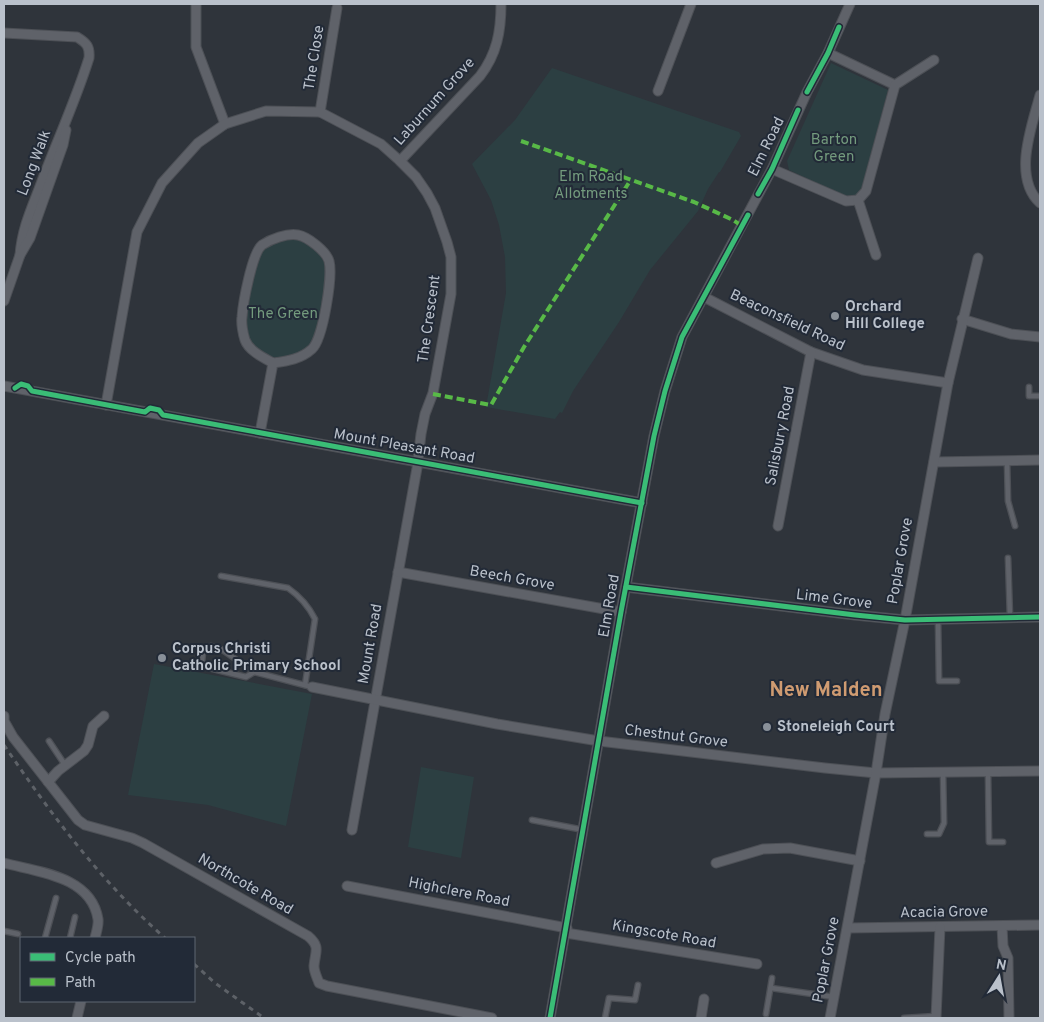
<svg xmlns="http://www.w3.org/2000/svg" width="1044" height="1022" font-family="Overpass,sans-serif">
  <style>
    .green { fill: #2c3f42 }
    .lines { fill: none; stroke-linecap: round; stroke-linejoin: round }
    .service-casing { stroke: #4d5056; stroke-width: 7 }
    .minor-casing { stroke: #4d5056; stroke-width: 11 }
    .service { stroke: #5f6269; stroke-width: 4.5 }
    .minor { stroke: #5f6269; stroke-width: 9 }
    .rail { stroke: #5d6167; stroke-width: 3; stroke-dasharray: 5 5; stroke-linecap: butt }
    .quiet { stroke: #58b947; stroke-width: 4; stroke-dasharray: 8 4; stroke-linecap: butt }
    .cycleway-casing { stroke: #222a37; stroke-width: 8 }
    .cycleway { stroke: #3abd76; stroke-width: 5 }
    .poi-dot { fill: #899099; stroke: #222a37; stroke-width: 2 }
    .labels { text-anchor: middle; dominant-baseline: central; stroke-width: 4; stroke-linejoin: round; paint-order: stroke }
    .street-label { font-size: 15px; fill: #bac1cb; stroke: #222a37 }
    .park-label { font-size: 15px; fill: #739a7d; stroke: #222a37 }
    .poi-label { font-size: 15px; font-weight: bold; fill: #bac1cb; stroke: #222a37; text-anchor: start }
    .district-label { font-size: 20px; font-weight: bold; fill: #cf9b71; stroke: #222a37 }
  </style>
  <rect width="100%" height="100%" fill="#2f343b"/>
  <!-- green -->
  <g class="green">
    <polygon points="831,63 888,90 862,187 856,196 846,197 789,170 787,161"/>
    <polygon points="552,68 739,132 741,136 720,172 719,172 708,189 698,211 650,270 619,322 573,391 562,413 560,412 555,419 486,407 506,293 505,257 499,225 491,200 472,164 515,120"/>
    <polygon points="298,235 317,245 331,275 313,348 273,363 245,341 242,318 261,246"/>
    <polygon points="154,664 312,694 286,826 208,805 128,795"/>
    <polygon points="421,767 474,777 461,858 408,847"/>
  </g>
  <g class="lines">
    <defs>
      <g id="service">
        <polyline points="1029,387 1029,396 1040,396"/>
        <polyline points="1007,461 1008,501 1015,526"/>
        <polyline points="1008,558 1010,617"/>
        <path d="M221 576 288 588C298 595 309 607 315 619L305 685"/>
        <polyline points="938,619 939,681 957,681"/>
        <polyline points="254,672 246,677 205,667 202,662 203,652 211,646 221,649 254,672 312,687"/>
        <polyline points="49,741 65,765"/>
        <polyline points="988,772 989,842 1003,842"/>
        <polyline points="532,820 584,830"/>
        <polyline points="927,834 939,834 944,823 943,772"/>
        <polyline points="4,931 18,934"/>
        <polyline points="45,938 56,898"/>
        <polyline points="70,938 75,917"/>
        <polyline points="771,988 834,997"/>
        <polyline points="766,1014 772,978"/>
        <polyline points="605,1018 609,998 635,1000 638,985"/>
        <polyline points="904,1018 936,1016"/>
      </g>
      <g id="minor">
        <polyline points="196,4 196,47 225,124"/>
        <path d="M4 33 77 37C87 43 90 47 89 58 75 103 55 145 39 189 30 212 22 230 20 255"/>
        <polyline points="828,53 895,85"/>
        <polyline points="658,91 691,4"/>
        <path d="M1040 95C1032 126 1012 177 1040 203"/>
        <polyline points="320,112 337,8"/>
        <path d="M400 161 480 76C497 54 501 31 501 4"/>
        <polyline points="772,169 846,201 858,200 866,191 895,85 934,60"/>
        <polyline points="858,200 876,255"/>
        <polyline points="704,297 811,352 863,370 948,383"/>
        <polyline points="4,301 20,255 30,238 63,145 66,130"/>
        <polyline points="962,319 1011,334 1040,337"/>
        <polyline points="4,386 642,503"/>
        <polyline points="106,405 137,232 162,183 198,143 225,124 266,111 320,112 381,144 400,161 416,177 427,193 435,208 447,242 451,257 451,294 433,393 425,414 421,434 417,468 352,830"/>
        <path d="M260 433 273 363C264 358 249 351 245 340 243 334 241 323 242 317 243 303 252 253 262 245 271 239 287 233 298 235 308 237 326 251 329 261 333 276 323 339 312 349 301 359 288 361 273 363"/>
        <polyline points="934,462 1040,460"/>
        <polyline points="778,526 811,352"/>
        <polyline points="398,572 621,612"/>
        <polyline points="626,587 855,615 905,620 1040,617"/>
        <polyline points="312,687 497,724 599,741 825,768 876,773 1040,771"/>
        <path d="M4 716V721L13 737 78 820 85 825 132 838 143 843 308 936C321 947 315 952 314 966 314 972 317 977 319 983L327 986 492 1018"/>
        <polyline points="48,782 58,771 84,751 88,745 93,726 104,716"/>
        <path d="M4 863C38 872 91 876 98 919 99 925 96 933 95 938"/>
        <polyline points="716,863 763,849 790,848 860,861"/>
        <polyline points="347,886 567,928"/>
        <polyline points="1002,926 1003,946 1008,958 1009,1018"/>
        <polyline points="848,928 1040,925"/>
        <polyline points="566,933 757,964"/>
        <polyline points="77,1018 81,1001"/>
        <polyline points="550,1018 621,612 654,436 665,391 682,337 772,169 807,92 828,53 850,4"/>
        <polyline points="701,1018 704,999"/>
        <polyline points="830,1018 876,773 885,714 905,620 948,383 978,258"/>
        <polyline points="936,1018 940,927"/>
      </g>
    </defs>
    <!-- service casing -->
    <use href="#service" class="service-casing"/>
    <!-- minor casing -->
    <use href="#minor" class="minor-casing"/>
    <!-- service -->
    <use href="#service" class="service"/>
    <!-- minor -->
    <use href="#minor" class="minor"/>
    <!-- rail -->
    <g class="rail">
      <path d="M4 745C51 814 101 882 165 938"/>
      <polyline points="194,964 215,983 264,1018"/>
    </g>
    <!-- quiet -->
    <g class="quiet">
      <polyline points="521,141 694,202 733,220 742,226"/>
      <polyline points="433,394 491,405 524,347 630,181"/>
    </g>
    <defs>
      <g id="cycleway">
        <polyline points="807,92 828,53 839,27"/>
        <polyline points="758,194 772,169 798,110"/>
        <polyline points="15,388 21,384 28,386 32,391 145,412 150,408 159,410 163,415 169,416 642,503"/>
        <polyline points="626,587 855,615 905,620 1040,617"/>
        <polyline points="550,1018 621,612 654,436 665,391 682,337 748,215"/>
      </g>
    </defs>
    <!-- cycleway casing -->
    <use href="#cycleway" class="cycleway-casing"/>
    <!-- cycleway -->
    <use href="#cycleway" class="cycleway"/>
  </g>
  <!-- markers -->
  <g class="poi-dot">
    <circle cx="835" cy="316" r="5"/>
    <circle cx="162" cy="658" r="5"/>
    <circle cx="767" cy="727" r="5"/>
  </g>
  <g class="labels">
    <!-- street labels -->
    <g class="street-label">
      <text transform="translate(315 58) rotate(-81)">The Close</text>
      <text transform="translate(435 102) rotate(-48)">Laburnum Grove</text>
      <text transform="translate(767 147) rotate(-64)">Elm Road</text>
      <text transform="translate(35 163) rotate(-69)">Long Walk</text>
      <text transform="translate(430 319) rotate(-82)">The Crescent</text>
      <text transform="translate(787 321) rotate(25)">Beaconsfield Road</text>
      <text transform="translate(781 436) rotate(-79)">Salisbury Road</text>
      <text transform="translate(404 447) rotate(10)">Mount Pleasant Road</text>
      <text transform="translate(901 561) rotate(-80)">Poplar Grove</text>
      <text transform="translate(512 579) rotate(10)">Beech Grove</text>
      <text transform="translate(834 600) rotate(7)">Lime Grove</text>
      <text transform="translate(610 606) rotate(-80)">Elm Road</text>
      <text transform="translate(371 644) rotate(-80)">Mount Road</text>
      <text transform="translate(676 737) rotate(7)">Chestnut Grove</text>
      <text transform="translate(245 885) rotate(30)">Northcote Road</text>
      <text transform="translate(459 893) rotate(11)">Highclere Road</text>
      <text transform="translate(944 913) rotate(-1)">Acacia Grove</text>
      <text transform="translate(664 935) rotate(10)">Kingscote Road</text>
      <text transform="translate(827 960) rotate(-79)">Poplar Grove</text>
    </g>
    <!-- park labels -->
    <g class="park-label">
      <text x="834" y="140">Barton<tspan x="834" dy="17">Green</tspan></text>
      <text x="591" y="177">Elm Road<tspan x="591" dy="17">Allotments</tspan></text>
      <text x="283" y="314">The Green</text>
    </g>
    <!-- poi labels -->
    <g class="poi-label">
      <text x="845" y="307">Orchard<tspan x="845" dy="17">Hill College</tspan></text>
      <text x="172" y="649">Corpus Christi<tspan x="172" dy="17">Catholic Primary School</tspan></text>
      <text x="777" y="727">Stoneleigh Court</text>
    </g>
    <!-- district labels -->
    <g class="district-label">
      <text x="826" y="691">New Malden</text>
    </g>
  </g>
  <!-- border -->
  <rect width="1044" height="1022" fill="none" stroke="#bac1cb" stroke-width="10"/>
  <!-- legend -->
  <rect x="20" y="937" width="175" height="65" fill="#222a37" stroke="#5f6672"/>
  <rect x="30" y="953" width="25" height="8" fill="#3abd76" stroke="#5f6672"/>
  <text x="65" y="962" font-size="15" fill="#bac1cb">Cycle path</text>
  <rect x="30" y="978" width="25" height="8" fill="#58b947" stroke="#5f6672"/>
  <text x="65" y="987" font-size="15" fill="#bac1cb">Path</text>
  <!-- north arrow -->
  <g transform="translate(999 977) rotate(11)" stroke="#222a37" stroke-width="4" paint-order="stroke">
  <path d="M0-4L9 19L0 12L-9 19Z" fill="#bac1cb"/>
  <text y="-8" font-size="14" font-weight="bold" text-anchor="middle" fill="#bac1cb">N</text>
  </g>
</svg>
